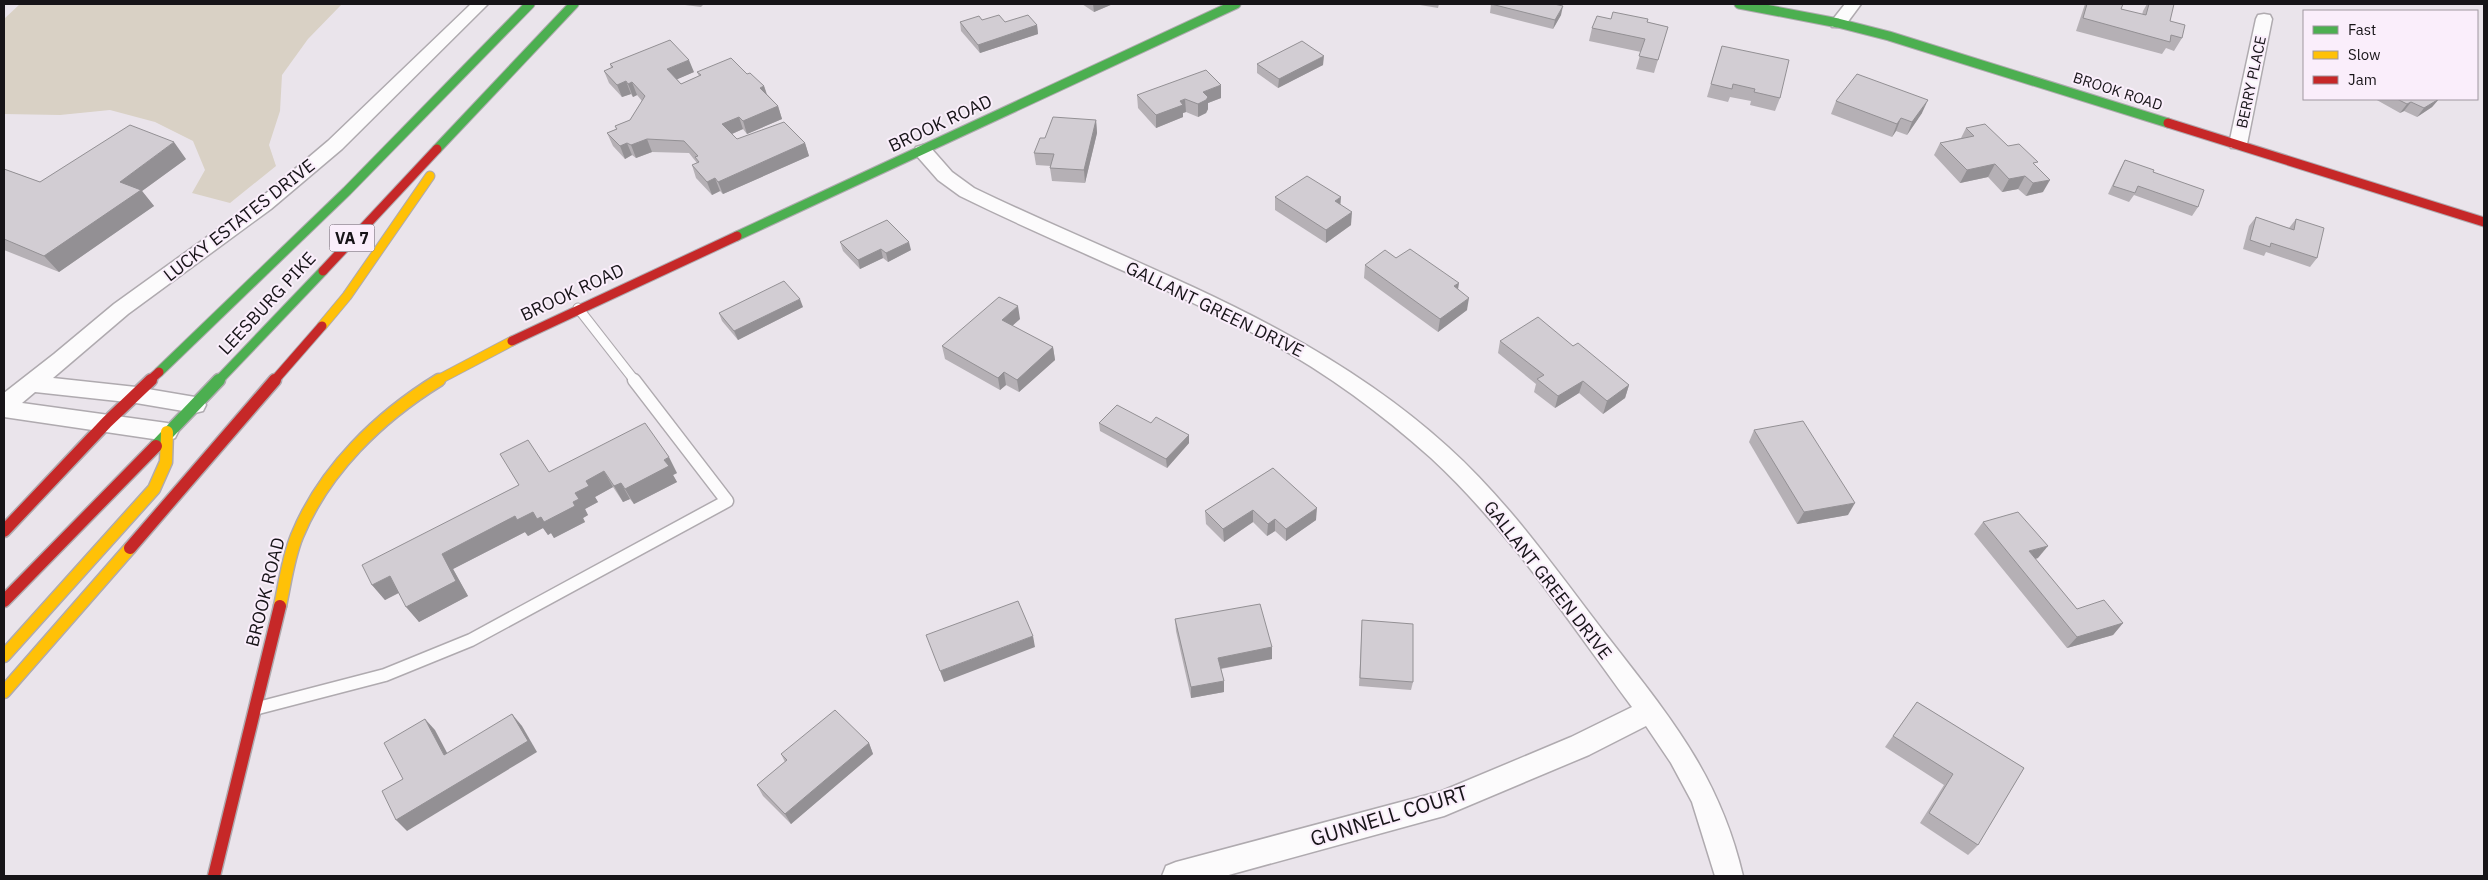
<svg xmlns="http://www.w3.org/2000/svg" width="2488" height="880" font-family="'IBM Plex Sans',sans-serif">
  <style>
    .green { fill: #d9d1c5 }
    .lines { fill: none; stroke-linecap: round; stroke-linejoin: round }
    .lane-far1-casing { stroke: #afaaaf; stroke-width: 11 }
    .lane-casing { stroke: #afaaaf; stroke-width: 15 }
    .street-casing { stroke: #afaaaf; stroke-width: 3 }
    .fast-far1-casing { stroke: #afaaaf; stroke-width: 11 }
    .fast-casing { stroke: #afaaaf; stroke-width: 15 }
    .slow-far1-casing { stroke: #afaaaf; stroke-width: 11 }
    .slow-casing { stroke: #afaaaf; stroke-width: 15 }
    .jam-far1-casing { stroke: #afaaaf; stroke-width: 11 }
    .jam-casing { stroke: #afaaaf; stroke-width: 15 }
    .lane-far1 { stroke: #fcfbfc; stroke-width: 9 }
    .lane { stroke: #fcfbfc; stroke-width: 12 }
    .street { fill: #fcfbfc; fill-rule: evenodd }
    .fast-far1 { stroke: #4caf50; stroke-width: 9 }
    .fast { stroke: #4caf50; stroke-width: 12 }
    .slow-far1 { stroke: #ffc107; stroke-width: 9 }
    .slow { stroke: #ffc107; stroke-width: 12 }
    .jam-far1 { stroke: #c62828; stroke-width: 9 }
    .jam { stroke: #c62828; stroke-width: 12 }
    .wall { fill: #b5b0b5 }
    .shaded-wall { fill: #939094 }
    .building { fill: #d2cdd3; stroke: #939094 }
    .labels { text-anchor: middle; dominant-baseline: central; stroke-width: 4; stroke-linejoin: round; paint-order: stroke }
    .far-street-label { font-size: 15px; fill: #171418; stroke: #faeefb }
    .shield { fill: #faeefb; stroke: #5b555c; stroke-width: 1 }
    .shield-label { font-size: 16px; font-weight: bold; fill: #171418 }
    .street-label { font-size: 18px; fill: #171418; stroke: #faeefb }
    .near-street-label { font-size: 21px; fill: #171418; stroke: #faeefb }
  </style>
  <rect width="100%" height="100%" fill="#eae4eb"/>
  <!-- green -->
  <polygon class="green" points="20,4 342,4 308,39 282,75 280,111 269,145 276,166 230,203 192,193 205,170 193,141 155,122 110,110 60,115 4,114 4,19"/>
  <g class="lines">
    <defs>
      <polyline id="lane-far1" points="578,308 635,381"/>
      <polyline id="lane" points="258,708 385,675 471,640 727,501 634,380"/>
      <g id="street">
        <polygon points="471,4 488,4 342,149 271,209 128,314 53,378 136,387 195,397 203,399 206,405 203,411 195,413 136,403 35,392 22,403 167,423 175,426 178,432 175,438 167,441 4,417 4,393 54,354 114,304 257,201 328,141"/>
        <polygon points="1845,4 1861,4 1844,27 1832,27 1830,23"/>
        <polygon points="2264,14 2270,15 2272,19 2247,144 2245,148 2231,148 2229,144 2256,19 2258,15"/>
        <path d="M923 145 930 147 952 172 974 188C1139 268 1309 321 1448 447 1510 503 1556 570 1607 636 1669 716 1719 774 1743 876H1715L1692 802 1671 763 1646 726 1589 755 1444 816 1225 876H1162L1166 866 1176 862 1442 791 1571 737 1632 707C1569 622 1509 530 1431 458 1381 413 1325 372 1266 340 1167 286 1061 246 960 196L938 180 916 155 914 151 916 147Z"/>
      </g>
      <g id="fast-far1">
        <polyline points="1739,4 1838,23 1889,36 2168,123"/>
        <polyline points="437,149 574,4"/>
        <polyline points="737,236 1236,4"/>
        <polyline points="159,372 347,191 530,4"/>
        <polyline points="218,381 323,271"/>
      </g>
      <polyline id="fast" points="156,446 219,380"/>
      <g id="slow-far1">
        <polyline points="322,326 347,296 430,176"/>
        <polyline points="436,381 512,341"/>
      </g>
      <g id="slow">
        <path d="M280 606C285 583 288 558 297 536 324 470 379 417 439 380"/>
        <polyline points="4,656 154,489 166,462 167,432"/>
        <polyline points="4,692 130,548"/>
      </g>
      <g id="jam-far1">
        <polyline points="2168,123 2484,222"/>
        <polyline points="323,271 437,149"/>
        <polyline points="512,341 737,236"/>
        <polyline points="149,381 159,372"/>
        <polyline points="274,381 322,326"/>
      </g>
      <g id="jam">
        <polyline points="4,531 107,422 151,380"/>
        <polyline points="130,548 275,380"/>
        <polyline points="4,601 156,446"/>
        <polyline points="214,876 280,606"/>
      </g>
    </defs>
    <!-- lane-far1 casing -->
    <use href="#lane-far1" class="lane-far1-casing"/>
    <!-- lane casing -->
    <use href="#lane" class="lane-casing"/>
    <!-- street casing -->
    <use href="#street" class="street-casing"/>
    <!-- fast-far1 casing -->
    <use href="#fast-far1" class="fast-far1-casing"/>
    <!-- fast casing -->
    <use href="#fast" class="fast-casing"/>
    <!-- slow-far1 casing -->
    <use href="#slow-far1" class="slow-far1-casing"/>
    <!-- slow casing -->
    <use href="#slow" class="slow-casing"/>
    <!-- jam-far1 casing -->
    <use href="#jam-far1" class="jam-far1-casing"/>
    <!-- jam casing -->
    <use href="#jam" class="jam-casing"/>
    <!-- lane-far1 -->
    <use href="#lane-far1" class="lane-far1"/>
    <!-- lane -->
    <use href="#lane" class="lane"/>
    <!-- street -->
    <use href="#street" class="street"/>
    <!-- fast-far1 -->
    <use href="#fast-far1" class="fast-far1"/>
    <!-- fast -->
    <use href="#fast" class="fast"/>
    <!-- slow-far1 -->
    <use href="#slow-far1" class="slow-far1"/>
    <!-- slow -->
    <use href="#slow" class="slow"/>
    <!-- jam-far1 -->
    <use href="#jam-far1" class="jam-far1"/>
    <!-- jam -->
    <use href="#jam" class="jam"/>
  </g>
  <!-- wall -->
  <g class="wall">
    <polygon points="677,4 704,4 701,7"/>
    <polygon points="1082,4 1113,4 1094,12"/>
    <polygon points="1414,4 1439,4 1438,8"/>
    <polygon points="1491,4 1561,15 1553,29 1490,13"/>
    <polygon points="2085,4 2123,4 2121,9 2142,15 2143,11 2147,4 2172,4 2170,21 2182,38 2174,51 2166,48 2162,54 2076,31"/>
    <polygon points="1611,19 1647,22 1668,27 1654,73 1636,69 1641,52 1589,41 1592,28"/>
    <polygon points="982,20 1037,25 1038,34 980,53 961,31 960,22"/>
    <polygon points="1722,46 1780,98 1775,111 1750,105 1751,101 1730,97 1728,102 1707,97"/>
    <polygon points="610,64 694,72 677,79 681,84 699,76 697,72 747,74 764,86 767,94 778,106 782,119 747,134 743,129 732,134 737,139 805,143 809,156 723,194 720,191 712,195 696,178 692,165 697,163 689,153 652,152 636,158 632,155 625,159 613,146 607,133 616,129 615,126 630,120 642,101 637,95 633,97 631,94 622,97 609,83 604,71 611,68"/>
    <polygon points="1257,64 1323,65 1278,88 1257,73"/>
    <polygon points="1137,95 1221,98 1208,103 1208,109 1206,113 1198,117 1186,112 1183,113 1183,117 1156,128 1138,108"/>
    <polygon points="2375,99 2439,99 2432,107 2417,117 2404,111 2400,113"/>
    <polygon points="1836,101 1922,113 1907,135 1896,131 1892,137 1831,114"/>
    <polygon points="1096,120 1097,133 1085,183 1052,181 1050,168 1051,166 1036,165 1034,153 1045,138"/>
    <polygon points="1966,128 2008,146 2036,166 2043,192 2026,196 2018,189 2002,192 1988,177 1960,183 1934,155 1940,143 1961,138"/>
    <polygon points="186,159 142,191 154,206 59,272 4,250 4,169 40,182"/>
    <polygon points="2125,160 2153,172 2198,207 2192,216 2134,195 2129,202 2108,194 2120,169"/>
    <polygon points="1275,197 1341,205 1351,225 1326,243 1275,210"/>
    <polygon points="2256,217 2289,228 2296,219 2317,258 2310,267 2266,252 2264,256 2243,249 2249,226"/>
    <polygon points="840,242 911,250 888,262 883,258 860,269 843,251"/>
    <polygon points="1396,258 1458,289 1467,310 1438,332 1364,278 1365,265"/>
    <polygon points="803,307 738,340 722,321 719,313"/>
    <polygon points="1020,319 1012,326 1053,347 1055,360 1019,392 1006,385 1000,390 945,359 942,346"/>
    <polygon points="1500,341 1573,346 1629,385 1625,398 1603,414 1579,393 1555,408 1534,392 1536,384 1498,353"/>
    <polygon points="1099,423 1189,443 1167,468 1100,431"/>
    <polygon points="1754,430 1848,515 1797,524 1749,442"/>
    <polygon points="1273,468 1316,520 1286,541 1275,531 1267,536 1253,522 1224,542 1206,524 1205,511"/>
    <polygon points="549,472 677,473 673,475 677,482 634,504 630,499 623,502 613,487 595,497 598,502 585,509 588,515 583,518 585,522 554,538 551,533 548,535 543,528 528,536 525,532 453,569 468,596 419,622 399,593 385,600 372,585"/>
    <polygon points="1983,522 2038,558 2035,559 2077,609 2123,623 2113,635 2067,648 1974,534"/>
    <polygon points="1175,619 1272,647 1272,659 1221,669 1224,681 1224,692 1191,698 1176,631"/>
    <polygon points="1362,620 1413,682 1411,690 1359,686"/>
    <polygon points="1917,702 2024,768 1978,845 1968,855 1920,823 1944,785 1885,747"/>
    <polygon points="869,743 873,754 791,824 763,796 757,785 785,762 781,754"/>
  </g>
  <!-- shaded-wall -->
  <g class="shaded-wall">
    <polygon points="1093,4 1113,4 1094,12"/>
    <polygon points="1563,6 1561,15 1553,29 1555,20"/>
    <polygon points="1037,25 1038,34 980,53 978,45"/>
    <polygon points="1324,56 1323,65 1278,88 1279,79"/>
    <polygon points="689,60 694,72 671,82 667,69"/>
    <polygon points="626,81 631,94 622,97 617,85"/>
    <polygon points="632,82 637,95 633,97 628,84"/>
    <polygon points="1221,85 1221,98 1208,103 1208,109 1206,113 1198,117 1198,104 1203,92"/>
    <polygon points="764,86 768,99 760,88"/>
    <polygon points="1185,99 1186,112 1183,113 1183,117 1156,128 1156,115"/>
    <polygon points="2439,99 2432,107 2417,117 2424,108"/>
    <polygon points="1928,100 1922,113 1907,135 1912,122"/>
    <polygon points="2411,102 2404,111 2400,113 2407,104"/>
    <polygon points="778,106 782,119 747,134 743,121"/>
    <polygon points="739,117 743,129 727,136 722,124"/>
    <polygon points="1901,118 1896,131 1892,137 1897,124"/>
    <polygon points="1096,120 1097,133 1085,183 1084,170"/>
    <polygon points="647,139 652,152 636,158 631,145"/>
    <polygon points="174,142 186,159 142,191 154,206 59,272 44,256 120,182"/>
    <polygon points="627,143 632,155 625,159 620,146"/>
    <polygon points="805,143 809,156 723,194 718,182"/>
    <polygon points="1995,164 1988,177 1960,183 1967,170"/>
    <polygon points="2025,176 2018,189 2002,192 2009,179"/>
    <polygon points="715,178 720,191 712,195 707,182"/>
    <polygon points="2050,180 2043,192 2026,196 2033,183"/>
    <polygon points="1341,197 1340,210 1335,201"/>
    <polygon points="1352,212 1351,225 1326,243 1326,230"/>
    <polygon points="909,242 911,250 888,262 886,253"/>
    <polygon points="881,249 883,258 860,269 858,260"/>
    <polygon points="1459,283 1457,296 1454,286"/>
    <polygon points="1469,298 1467,310 1438,332 1440,319"/>
    <polygon points="800,299 803,307 738,340 734,331"/>
    <polygon points="1018,306 1020,319 1004,333 1002,320"/>
    <polygon points="1053,347 1055,360 1019,392 1017,380"/>
    <polygon points="1004,372 1006,385 1000,390 998,378"/>
    <polygon points="1583,381 1579,393 1555,408 1558,396"/>
    <polygon points="1629,385 1625,398 1603,414 1607,401"/>
    <polygon points="1189,435 1189,443 1167,468 1166,459"/>
    <polygon points="669,457 677,473 673,475 677,482 634,504 625,489 664,460"/>
    <polygon points="604,471 613,487 595,497 598,502 585,509 588,515 583,518 585,522 554,538 551,533 548,535 543,528 528,536 525,532 453,569 468,596 419,622 406,607 442,554 515,516 573,502 575,493 586,481"/>
    <polygon points="621,483 630,499 623,502 614,486"/>
    <polygon points="1855,503 1848,515 1797,524 1804,512"/>
    <polygon points="1317,508 1316,520 1286,541 1286,529"/>
    <polygon points="1253,510 1253,522 1224,542 1223,529"/>
    <polygon points="1275,519 1275,531 1267,536 1268,524"/>
    <polygon points="2048,546 2038,558 2020,563 2029,551"/>
    <polygon points="390,576 402,591 385,600 372,585"/>
    <polygon points="2123,623 2113,635 2067,648 2077,637"/>
    <polygon points="1033,636 1035,647 944,682 940,671"/>
    <polygon points="1272,647 1272,659 1218,669 1218,658"/>
    <polygon points="1224,681 1224,692 1191,698 1191,687"/>
    <polygon points="512,714 522,726 537,752 407,831 396,820"/>
    <polygon points="425,719 435,730 454,766 444,755"/>
    <polygon points="869,743 873,754 791,824 785,814"/>
  </g>
  <!-- building -->
  <g class="building">
    <polygon points="1491,4 1554,4 1563,6 1555,20"/>
    <polygon points="2087,4 2123,4 2121,9 2146,15 2149,4 2174,4 2170,21 2185,25 2182,38 2171,35 2170,42 2083,18"/>
    <polygon points="1613,12 1648,19 1647,22 1668,27 1658,60 1639,56 1645,39 1592,28 1597,16 1611,19"/>
    <polygon points="999,15 1005,22 1028,15 1037,25 978,45 960,22 979,16 982,20"/>
    <polygon points="670,40 689,60 667,69 681,84 701,75 697,72 731,58 747,74 750,73 764,86 760,88 778,106 743,121 739,117 722,124 737,139 784,122 805,143 718,182 715,178 707,182 692,165 699,162 695,157 698,156 684,141 647,139 631,145 627,143 620,146 607,133 617,129 615,126 630,120 645,96 632,82 628,84 626,81 617,85 604,71 613,67 610,64"/>
    <polygon points="1302,41 1324,56 1279,79 1257,64"/>
    <polygon points="1722,46 1789,60 1780,98 1754,92 1755,89 1733,84 1732,89 1711,84"/>
    <polygon points="1206,70 1221,85 1203,92 1208,97 1206,100 1198,104 1185,99 1180,101 1183,105 1156,115 1137,95"/>
    <polygon points="1857,74 1928,100 1912,122 1901,118 1897,124 1836,101"/>
    <polygon points="2397,99 2439,99 2424,108 2411,102 2407,104"/>
    <polygon points="1053,117 1096,120 1084,170 1050,168 1054,154 1034,153 1040,138 1045,138"/>
    <polygon points="1985,124 2008,146 2019,144 2038,162 2033,163 2050,180 2033,183 2025,176 2009,179 1995,164 1967,170 1940,143 1974,136 1966,128"/>
    <polygon points="130,125 174,142 120,182 141,190 44,256 4,239 4,169 40,182"/>
    <polygon points="2125,160 2154,170 2153,172 2204,190 2198,207 2138,186 2135,193 2113,186"/>
    <polygon points="1307,176 1341,197 1335,201 1352,212 1326,230 1275,197"/>
    <polygon points="2256,217 2294,230 2296,219 2324,228 2317,258 2271,243 2270,247 2250,240"/>
    <polygon points="887,220 909,242 886,253 881,249 858,260 840,242"/>
    <polygon points="1410,249 1459,283 1454,286 1469,298 1440,319 1365,265 1385,250 1396,258"/>
    <polygon points="784,281 800,299 734,331 719,313"/>
    <polygon points="999,297 1018,306 1002,320 1053,347 1017,380 1004,372 998,378 942,346"/>
    <polygon points="1538,317 1573,346 1578,343 1629,385 1607,401 1583,381 1558,396 1537,379 1544,375 1500,341"/>
    <polygon points="1117,405 1151,423 1156,417 1189,435 1166,459 1099,423"/>
    <polygon points="1803,421 1855,503 1804,512 1754,430"/>
    <polygon points="645,423 669,457 664,460 669,466 625,489 621,483 614,486 604,471 586,481 589,486 575,493 579,499 573,502 575,506 544,522 541,517 537,519 533,512 517,520 515,516 442,554 456,581 406,607 390,576 372,585 362,565 519,485 500,454 528,440 549,472"/>
    <polygon points="1273,468 1317,508 1286,529 1275,519 1268,524 1253,510 1223,529 1205,511"/>
    <polygon points="2018,512 2048,546 2029,551 2077,609 2104,600 2123,623 2077,637 1983,522"/>
    <polygon points="1018,601 1033,636 940,671 926,635"/>
    <polygon points="1260,604 1272,647 1218,658 1224,681 1191,687 1175,619"/>
    <polygon points="1362,620 1413,624 1413,682 1360,678"/>
    <polygon points="1917,702 2024,768 1978,845 1929,813 1953,774 1893,736"/>
    <polygon points="835,710 869,743 785,814 757,785 787,760 781,754"/>
    <polygon points="512,714 528,741 396,820 382,791 403,779 384,743 425,719 444,755"/>
  </g>
  <g class="labels">
    <!-- far-street labels -->
    <g class="far-street-label">
      <text transform="translate(2251 82) rotate(-78)">BERRY PLACE</text>
      <text transform="translate(2118 91) rotate(18)">BROOK ROAD</text>
    </g>
    <!-- shield labels -->
    <rect class="shield" x="329.5" y="224.5" width="45" height="27" rx="4"/>
    <g class="shield-label">
      <text x="352" y="238">VA 7</text>
    </g>
    <!-- street labels -->
    <g class="street-label">
      <text transform="translate(940 123) rotate(-25)">BROOK ROAD</text>
      <text transform="translate(239 220) rotate(-38)">LUCKY ESTATES DRIVE</text>
      <text transform="translate(572 292) rotate(-25)">BROOK ROAD</text>
      <text transform="translate(267 303) rotate(-47)">LEESBURG PIKE</text>
      <text transform="translate(1215 309) rotate(26)">GALLANT GREEN DRIVE</text>
      <text transform="translate(1548 580) rotate(52)">GALLANT GREEN DRIVE</text>
      <text transform="translate(265 592) rotate(-76)">BROOK ROAD</text>
    </g>
    <!-- near-street labels -->
    <g class="near-street-label">
      <text transform="translate(1389 815) rotate(-17)">GUNNELL COURT</text>
    </g>
  </g>
  <!-- border -->
  <rect width="2488" height="880" fill="none" stroke="#171418" stroke-width="10"/>
  <!-- legend -->
  <rect x="2303" y="10" width="175" height="90" fill="#faeefb" stroke="#9f97a0"/>
  <rect x="2313" y="26" width="25" height="8" fill="#4caf50" stroke="#9f97a0"/>
  <text x="2348" y="35" font-size="15" fill="#171418">Fast</text>
  <rect x="2313" y="51" width="25" height="8" fill="#ffc107" stroke="#9f97a0"/>
  <text x="2348" y="60" font-size="15" fill="#171418">Slow</text>
  <rect x="2313" y="76" width="25" height="8" fill="#c62828" stroke="#9f97a0"/>
  <text x="2348" y="85" font-size="15" fill="#171418">Jam</text>
</svg>
